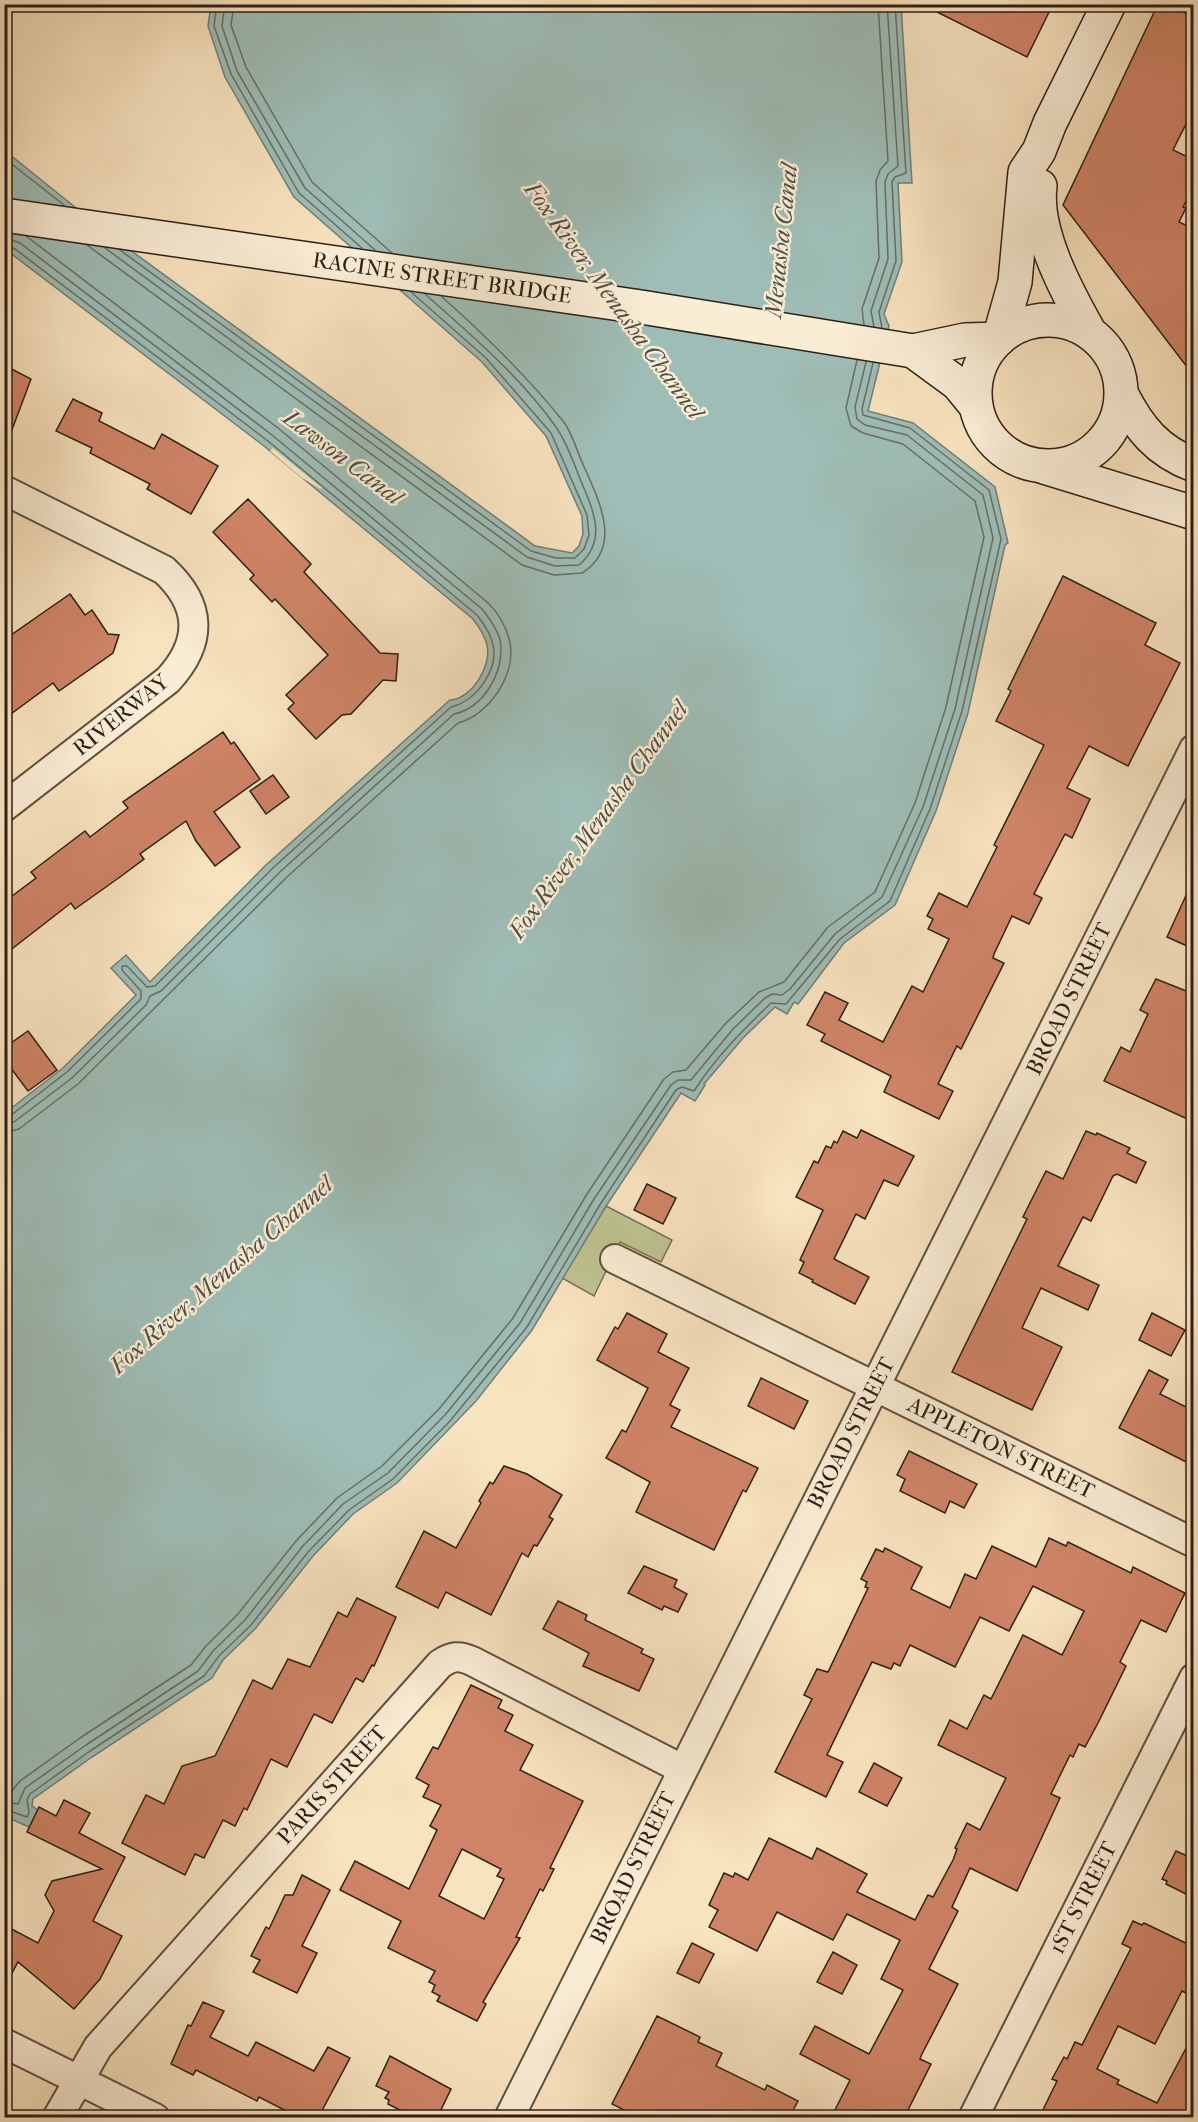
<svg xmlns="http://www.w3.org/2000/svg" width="1198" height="2122" font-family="'IM FELL French Canon',serif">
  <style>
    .green { fill: #bec391; stroke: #767154; stroke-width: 1.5 }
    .water { fill: #9ebdb6; stroke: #727e76; stroke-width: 1.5 }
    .pier { fill: #f8e3bf }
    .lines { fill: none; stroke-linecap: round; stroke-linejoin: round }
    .shore { stroke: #666e66; stroke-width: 1.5 }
    .building { fill: #cf8467; stroke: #2f1f16; stroke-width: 1.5; fill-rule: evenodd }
    .minor-casing { stroke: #615040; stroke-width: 32 }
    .secondary-casing { stroke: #2f1f16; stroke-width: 36 }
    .minor { stroke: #faedd5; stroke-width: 28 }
    .secondary { stroke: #faedd5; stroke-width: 33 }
    .labels { text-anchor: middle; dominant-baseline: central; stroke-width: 5; stroke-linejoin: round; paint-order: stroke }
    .street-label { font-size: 22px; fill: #2f1f16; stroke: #faedd5 }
    .water-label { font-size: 24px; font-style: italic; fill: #504e46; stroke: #faedd5 }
  </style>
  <rect width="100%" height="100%" fill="#f8e3bf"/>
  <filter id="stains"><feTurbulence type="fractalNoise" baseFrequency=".00333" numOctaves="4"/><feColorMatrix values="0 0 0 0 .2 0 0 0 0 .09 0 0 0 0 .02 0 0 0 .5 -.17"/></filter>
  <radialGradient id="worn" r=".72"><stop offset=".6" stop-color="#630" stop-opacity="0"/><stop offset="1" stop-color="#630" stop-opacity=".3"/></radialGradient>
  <!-- green -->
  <polygon class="green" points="606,1206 672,1240 661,1262 620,1242 594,1296 562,1278"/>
  <!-- water -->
  <path class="water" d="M211 5H901L912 183H898L902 262 884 314 889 326 868 411 913 423 995 487 1008 543 1005 545 968 713 936 811 895 905 844 943 798 1004 794 1002 787 1014 775 1007 743 1038 704 1084 705 1085 695 1101 681 1093 606 1206 532 1330 476 1401 397 1483 353 1514 313 1556 255 1629 223 1660 212 1678 92 1757 33 1799 32 1806 38 1810 29 1827 4 1816 5 1113 63 1068 136 995 111 968 126 955 150 982 266 865 450 700C471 699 492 667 487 645 485 636 479 627 473 619L264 446 5 249 4 150 111 236 535 546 572 553 579 546 583 534 582 516 546 436 482 362 294 197 225 77 208 26Z"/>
  <!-- pier -->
  <polygon class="pier" points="273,448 322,488 321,489 302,478 270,451"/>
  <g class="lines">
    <!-- shore -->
    <g class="shore">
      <polyline points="217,4 214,26 231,74 299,193 362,248"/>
      <polyline points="225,4 222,26 237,71 305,188 375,250"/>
      <polyline points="234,4 231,25 246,67 312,182 392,253"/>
      <polyline points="4,158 64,205"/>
      <path d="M4 237 20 243 272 435 482 609C490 619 501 634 501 647 502 675 483 708 454 714L281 871 161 991 150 996 146 1005 72 1078 14 1122 4 1124"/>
      <path d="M4 244 15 249 268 441 477 615C484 624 491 634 493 645 499 670 475 702 451 707L274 867 155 986 147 987 127 966H122V970L141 991V999L67 1072 10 1116 4 1117"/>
      <path d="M87 245 522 565 554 575 582 573C625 546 597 497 582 462 576 449 572 432 563 421 526 375 485 335 441 296"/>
      <path d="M105 248 527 557 555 566 579 565C606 542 595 513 583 486 575 467 568 444 556 427 520 376 471 335 425 294"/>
      <polyline points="120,250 531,551 556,558 575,558 584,549 589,535 587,515 551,433 486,358 411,292"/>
      <polyline points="864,325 862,309 879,258 876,181 880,170 888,161 878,4"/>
      <polyline points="874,327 871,311 888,259 885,182 888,174 898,166 887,4"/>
      <polyline points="882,328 879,312 896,261 892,182 895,177 906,173 895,4"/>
      <path d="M4 1133 19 1129 78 1084 288 876 458 723C489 715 516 675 510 643 507 628 498 612 487 602L278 428 26 236"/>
      <polyline points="4,1793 11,1792 20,1781 80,1738 191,1665 206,1646 238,1614 296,1541 337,1498 382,1466 439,1409 513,1318 587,1194 664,1079 673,1072 686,1070 726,1023 759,992 784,982 828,927 875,892 915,803 946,707 984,537 975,501 903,444 863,433 851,426 846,408 857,360"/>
      <polyline points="4,1802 18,1804 25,1788 86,1745 198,1671 213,1651 245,1620 302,1547 343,1504 388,1473 445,1415 520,1323 594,1199 671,1085 678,1080 691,1080 733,1029 765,998 772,994 782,995 790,989 835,934 882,897 923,807 955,709 993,538 983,495 907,435 865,425 857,419 855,407 866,362"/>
      <path d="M4 1809 27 1817 29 1812 27 1800 30 1794 90 1751 204 1676 219 1656 251 1625 308 1552 349 1510 393 1479 450 1421 527 1327 601 1203 676 1090 682 1087 694 1091C715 1058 743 1030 771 1003L786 1004 840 939 890 901 930 809 962 711 1001 539 989 490 910 428 863 415 862 409 873 363"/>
    </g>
  </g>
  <!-- building -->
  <g class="building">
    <polygon points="921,4 1053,4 1027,57"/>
    <polygon points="1158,4 1167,4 1194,17 1194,108 1173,150 1194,160 1194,186 1183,207 1186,208 1179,222 1194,229 1194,376 1063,205"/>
    <polygon points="4,365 31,379 7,443 4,443"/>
    <polygon points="73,399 102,413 99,421 154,449 162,434 218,466 191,514 147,489 150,484 90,453 92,448 56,431"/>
    <polygon points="248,499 311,564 304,572 380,653 398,654 396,681 383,680 351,714 342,715 316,739 288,709 294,703 286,695 328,655 275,599 272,602 250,579 254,575 213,532"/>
    <polygon points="1063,576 1156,623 1145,645 1180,663 1128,766 1089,746 1067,788 1090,799 1072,838 1065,834 1034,894 1042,898 1029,924 1012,916 994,954 993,958 1004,963 961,1049 957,1046 938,1084 953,1091 939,1119 884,1092 891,1076 821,1041 825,1034 807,1025 825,992 848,1003 839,1020 883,1042 912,986 923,992 949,939 928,929 933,919 927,916 939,893 967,907 997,847 994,845 1044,745 996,721 1011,691 1008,689"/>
    <polygon points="70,594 85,615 92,610 108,634 119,635 113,653 59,691 53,683 4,719 4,640"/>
    <polygon points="223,732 231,744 234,742 260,779 214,812 240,847 215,866 196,841 186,821 140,854 144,859 120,877 75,909 71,903 4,955 4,902 36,878 31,872 85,831 90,837 128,808 123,802"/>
    <polygon points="273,775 289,797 266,814 250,791"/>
    <polygon points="1194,878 1194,949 1167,937"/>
    <polygon points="1156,979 1194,994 1194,1122 1104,1081 1121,1047 1130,1052 1148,1014 1140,1010"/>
    <polygon points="28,1031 57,1070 28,1091 4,1059 4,1048"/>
    <polygon points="861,1130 914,1156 898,1186 884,1180 865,1219 856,1214 834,1259 869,1277 855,1304 812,1282 813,1280 799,1273 804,1262 800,1260 823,1210 796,1197 814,1161 818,1163 826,1146 831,1148 834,1141 837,1143 843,1131 857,1138"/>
    <polygon points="1086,1131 1096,1135 1097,1133 1130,1148 1127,1153 1146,1162 1136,1183 1117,1174 1113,1176 1091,1221 1083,1217 1058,1266 1099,1285 1088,1310 1041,1288 1022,1328 1062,1347 1032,1410 952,1372 1027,1219 1023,1217 1046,1171 1063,1179"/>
    <polygon points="647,1184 676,1198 663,1224 634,1210"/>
    <polygon points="627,1313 667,1334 658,1352 689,1368 670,1405 680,1410 671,1427 758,1468 746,1492 743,1490 714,1550 636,1512 650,1482 606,1458 622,1430 626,1432 648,1388 597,1360 615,1327 618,1329"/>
    <polygon points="1152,1313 1185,1330 1171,1356 1139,1340"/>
    <polygon points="1149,1370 1168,1380 1160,1394 1194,1411 1194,1466 1119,1428"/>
    <polygon points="761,1378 808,1401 794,1429 748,1406"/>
    <polygon points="909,1451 977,1484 964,1508 950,1501 945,1513 900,1491 905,1479 897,1475"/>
    <polygon points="504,1466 527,1474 562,1495 549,1517 553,1519 537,1546 534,1545 528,1557 522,1553 491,1615 446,1592 438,1608 396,1587 424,1531 456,1548 481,1503 479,1501 490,1482 493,1484"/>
    <polygon points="1049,1538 1066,1546 1068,1542 1131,1573 1133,1567 1185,1593 1166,1632 1141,1620 1120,1662 1126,1666 1098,1723 1085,1747 1079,1744 1073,1757 1070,1755 1051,1794 1060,1798 1017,1891 970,1868 952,1907 958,1911 929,1969 958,1984 921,2056 920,2059 931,2064 904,2118 836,2118 839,2112 835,2110 850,2080 800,2054 815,2026 869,2054 903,1990 881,1979 900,1940 847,1914 833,1940 777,1912 757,1951 709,1927 718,1910 709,1905 724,1873 733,1877 735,1873 748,1880 769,1838 812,1859 817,1848 867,1874 857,1892 915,1920 928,1895 933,1897 953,1860 957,1849 955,1848 967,1823 980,1830 1006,1778 938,1745 950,1720 967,1729 984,1695 991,1699 1023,1635 1062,1655 1084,1611 1033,1586 1009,1631 980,1617 955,1667 910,1645 900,1666 894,1663 891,1669 872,1662 827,1755 843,1762 826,1797 775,1772 812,1699 804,1695 817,1669 828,1672 868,1588 865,1587 867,1582 861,1579 876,1549 883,1552 885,1548 922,1567 911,1589 950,1608 965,1574 976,1579 992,1546 1036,1567"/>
    <polygon points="644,1566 677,1580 674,1587 687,1594 678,1612 664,1606 662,1610 628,1593"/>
    <polygon points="357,1598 396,1617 374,1666 372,1665 363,1682 356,1678 332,1723 314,1714 287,1767 271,1759 247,1810 244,1808 235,1826 223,1820 204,1858 195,1854 185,1875 122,1843 146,1795 164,1804 182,1766 215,1756 253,1680 272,1689 288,1659 310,1667 338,1612 347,1617"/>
    <polygon points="558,1601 587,1615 585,1620 643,1649 641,1653 654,1659 639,1691 583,1666 589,1653 543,1629"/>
    <path d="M471 1685 502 1700 498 1708 513 1715 505 1731 533 1745 520 1770 583 1801 550 1868 554 1869 543 1891 540 1889 516 1937 520 1938 483 2002 486 2004 477 2021 437 2001 440 1996 432 1992 435 1985 429 1982 435 1971 388 1948 401 1921 340 1890 355 1861 409 1889 437 1830 430 1826 441 1805 423 1797 429 1785 416 1778 433 1747 438 1749ZM462 1849 501 1869 497 1876 504 1879 484 1919 439 1896Z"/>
    <polygon points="874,1763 902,1778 887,1806 859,1792"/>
    <polygon points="64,1800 90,1813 79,1833 125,1857 93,1921 122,1936 100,1979 74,2009 18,1962 4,1988 4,1925 38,1943 54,1911 45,1895 52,1881 102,1869 27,1832 39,1807 56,1816"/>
    <polygon points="1176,1851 1194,1859 1194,1898 1166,1884 1167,1881 1162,1879"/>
    <polygon points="302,1875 330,1890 302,1946 317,1953 297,1993 253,1972 260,1960 251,1956 266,1927 269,1929 285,1895 293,1895"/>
    <polygon points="1133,1921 1142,1925 1144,1923 1194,1947 1194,1997 1182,1991 1155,2044 1118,2026 1097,2069 1119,2080 1117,2084 1157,2103 1194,2033 1194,2118 1039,2118 1057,2081 1052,2079 1064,2057 1067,2059 1075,2042 1082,2045 1131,1948 1122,1944"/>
    <polygon points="692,1943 714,1954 699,1983 677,1973"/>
    <polygon points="833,1952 857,1965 842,1994 817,1982"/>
    <polygon points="203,2002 224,2011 210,2037 248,2056 256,2042 314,2071 328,2047 350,2058 318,2118 300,2118 259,2097 257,2101 196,2070 193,2075 171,2064 188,2025 191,2026"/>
    <polygon points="657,2016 700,2037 698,2042 722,2053 716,2066 765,2090 767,2085 798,2101 789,2118 640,2118 612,2104"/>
    <polygon points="390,2056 451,2089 437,2118 416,2118 388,2104 389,2100 385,2098 389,2092 376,2086"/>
  </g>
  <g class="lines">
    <defs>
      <g id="minor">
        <path d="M4 490 164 570C202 605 203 642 168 680L4 807"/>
        <polyline points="615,1259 1194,1543"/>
        <polyline points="4,2043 155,2118"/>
        <path d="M57 2118 98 2047 440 1664C452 1656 459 1655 472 1661L682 1769"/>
        <polyline points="509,2118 1194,749"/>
        <polyline points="973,2118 1194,1678"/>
      </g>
      <g id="secondary">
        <path d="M1040 186C1034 232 1068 294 1090 333"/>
        <polyline points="4,215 641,307 913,351 965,340 999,339 1015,282 1025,172 1039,151 1050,123 1109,4"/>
        <circle cx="1048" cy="393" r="73"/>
        <polyline points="913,351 958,384 976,406"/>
        <path d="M1122 395C1139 428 1157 451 1194 465"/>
        <polyline points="1044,467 1194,513"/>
      </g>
    </defs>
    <!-- minor casing -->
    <use href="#minor" class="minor-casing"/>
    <!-- secondary casing -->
    <use href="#secondary" class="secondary-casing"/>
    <!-- minor -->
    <use href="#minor" class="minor"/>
    <!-- secondary -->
    <use href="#secondary" class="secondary"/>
  </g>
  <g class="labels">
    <!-- street labels -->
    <g class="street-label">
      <text transform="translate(442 278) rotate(8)">RACINE STREET BRIDGE</text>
      <text transform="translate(121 715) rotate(-39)">RIVERWAY</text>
      <text transform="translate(1069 999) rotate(-64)">BROAD STREET</text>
      <text transform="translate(851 1433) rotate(-63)">BROAD STREET</text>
      <text transform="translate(1001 1448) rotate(26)">APPLETON STREET</text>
      <text transform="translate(332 1785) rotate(-48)">PARIS STREET</text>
      <text transform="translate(633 1868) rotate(-64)">BROAD STREET</text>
      <text transform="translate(1083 1898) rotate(-63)">1ST STREET</text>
    </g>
    <!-- water labels -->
    <g class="water-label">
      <text transform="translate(781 241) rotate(-84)">Menasha Canal</text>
      <text transform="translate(614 300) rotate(54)">Fox River, Menasha Channel</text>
      <text transform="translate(343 457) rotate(37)">Lawson Canal</text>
      <text transform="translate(598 820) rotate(-54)">Fox River, Menasha Channel</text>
      <text transform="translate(221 1275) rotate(-41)">Fox River, Menasha Channel</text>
    </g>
  </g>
  <!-- margin -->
  <rect width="1198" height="2122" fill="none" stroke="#f8e3bf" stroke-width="24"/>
  <rect x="6" y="6" width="1186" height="2110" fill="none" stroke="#2f1f16" stroke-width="3"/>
  <rect x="12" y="12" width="1174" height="2098" fill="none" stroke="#2f1f16" stroke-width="1.5"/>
  <rect width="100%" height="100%" filter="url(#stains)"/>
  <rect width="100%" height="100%" fill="url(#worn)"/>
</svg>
